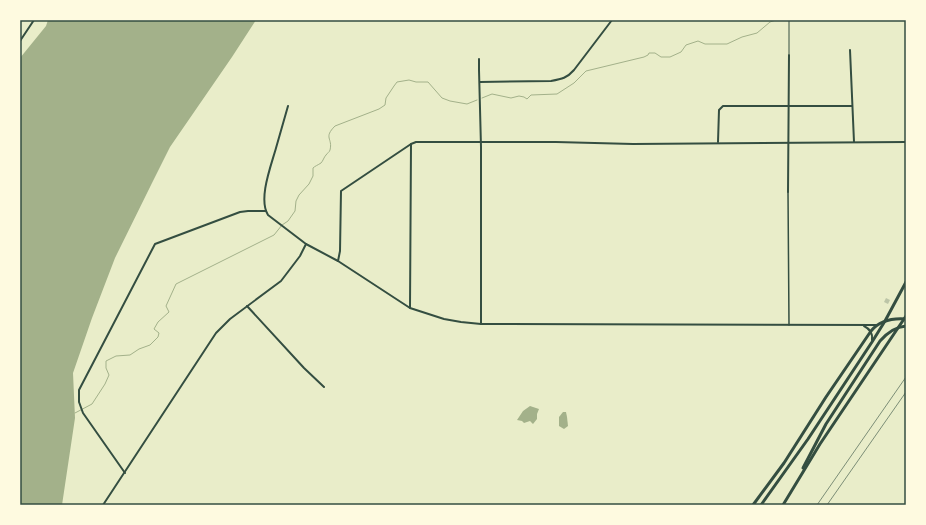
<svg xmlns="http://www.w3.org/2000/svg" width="926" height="525" font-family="'Fira Sans Condensed',sans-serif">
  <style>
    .water { fill: #a3b18a }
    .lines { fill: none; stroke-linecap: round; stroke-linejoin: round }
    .stream { stroke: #a3b18a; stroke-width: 1 }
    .building { fill: #bcc5a7 }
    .service { stroke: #344e41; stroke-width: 1 }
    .pedestrian { stroke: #344e41; stroke-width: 1.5 }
    .minor { stroke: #344e41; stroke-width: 2 }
    .tertiary { stroke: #344e41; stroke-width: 2 }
    .primary { stroke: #344e41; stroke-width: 3 }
    .rail { stroke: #7c8e77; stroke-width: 1 }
    .neatline { fill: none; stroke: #344e41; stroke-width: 1.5 }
  </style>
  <rect width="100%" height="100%" fill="#e9edc9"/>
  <!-- water -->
  <g class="water">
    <polygon points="48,20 256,20 232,57 170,147 152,183 115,258 92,318 73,373 75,418 62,505 20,505 20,58 46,26"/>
    <polygon points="530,406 539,409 537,414 537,419 533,424 530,421 524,423 522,421 517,420 523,411"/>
    <polygon points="563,412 566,412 567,417 568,426 564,429 559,426 559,417"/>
  </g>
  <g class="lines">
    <!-- stream -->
    <g class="stream">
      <polyline points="482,98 492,94 511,98 519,96 524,97 527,99 531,95 557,94 574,83 586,71 644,57 648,55 649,53 655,53 661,57 670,57 681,52 686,45 698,41 705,44 727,44 742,37 757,33 770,22 776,20"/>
      <path d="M75 413 92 404 105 384 109 375 106 368V361L116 356 130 355 139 349 150 345 158 337 159 333 154 329 158 322 169 312 166 306 176 284 274 235 282 225 288 221 295 211 296 201 299 195 309 184 313 176V168C315 166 318 165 321 163 323 161 324 157 326 155 328 152 329 153 330 150 333 138 323 138 335 126L379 109 385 105 386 98 394 86 397 82 409 80 416 82H428L442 98 450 101 467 104 477 100"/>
    </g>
  </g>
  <!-- building -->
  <polygon class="building" points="886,298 890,300 888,304 884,302"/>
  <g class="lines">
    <!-- service -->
    <polyline class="service" points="789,54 789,20"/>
    <!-- pedestrian -->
    <polyline class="pedestrian" points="788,192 789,325"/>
    <!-- minor -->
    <g class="minor">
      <polyline points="20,41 34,20"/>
      <polyline points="850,50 854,142"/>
      <polyline points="479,59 479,70 481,147 481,324"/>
      <path d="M480 82 551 81C562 79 567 78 574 70L612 20"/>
      <polyline points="718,142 719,110 723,106 852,106"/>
      <polyline points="788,192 789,55"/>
      <polyline points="338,261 340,251 341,191 411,144 416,142 556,142 633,144 906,142"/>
      <polyline points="247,306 304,368 324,387"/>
      <polyline points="410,308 411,144"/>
      <polyline points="125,473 83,413 79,402 79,390 155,244 240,212 248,211 266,211"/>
      <path d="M103 505 216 333 230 319 281 281 300 256 306 244 268 215C258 199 271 166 276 148 280 134 284 120 288 106"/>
    </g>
    <!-- tertiary -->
    <g class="tertiary">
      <polyline points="306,244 338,261 410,308 444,319 461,322 481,324 877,325"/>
      <path d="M864 326C870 329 873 334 872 340"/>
    </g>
    <!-- primary -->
    <g class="primary">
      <path d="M803 468 826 424 880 341C887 333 895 327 906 326"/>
      <path d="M753 505 784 463 826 397 871 331C880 320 893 318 906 319"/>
      <polyline points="761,505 808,439 872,342 885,321 906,282"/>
      <polyline points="783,505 820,444 906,316"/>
    </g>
    <!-- rail -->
    <g class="rail">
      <polyline points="817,505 906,377"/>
      <polyline points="827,505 906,392"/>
    </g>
  </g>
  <!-- border -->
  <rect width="926" height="525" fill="none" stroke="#fefae0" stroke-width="42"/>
  <rect x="21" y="21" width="884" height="483" class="neatline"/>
</svg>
